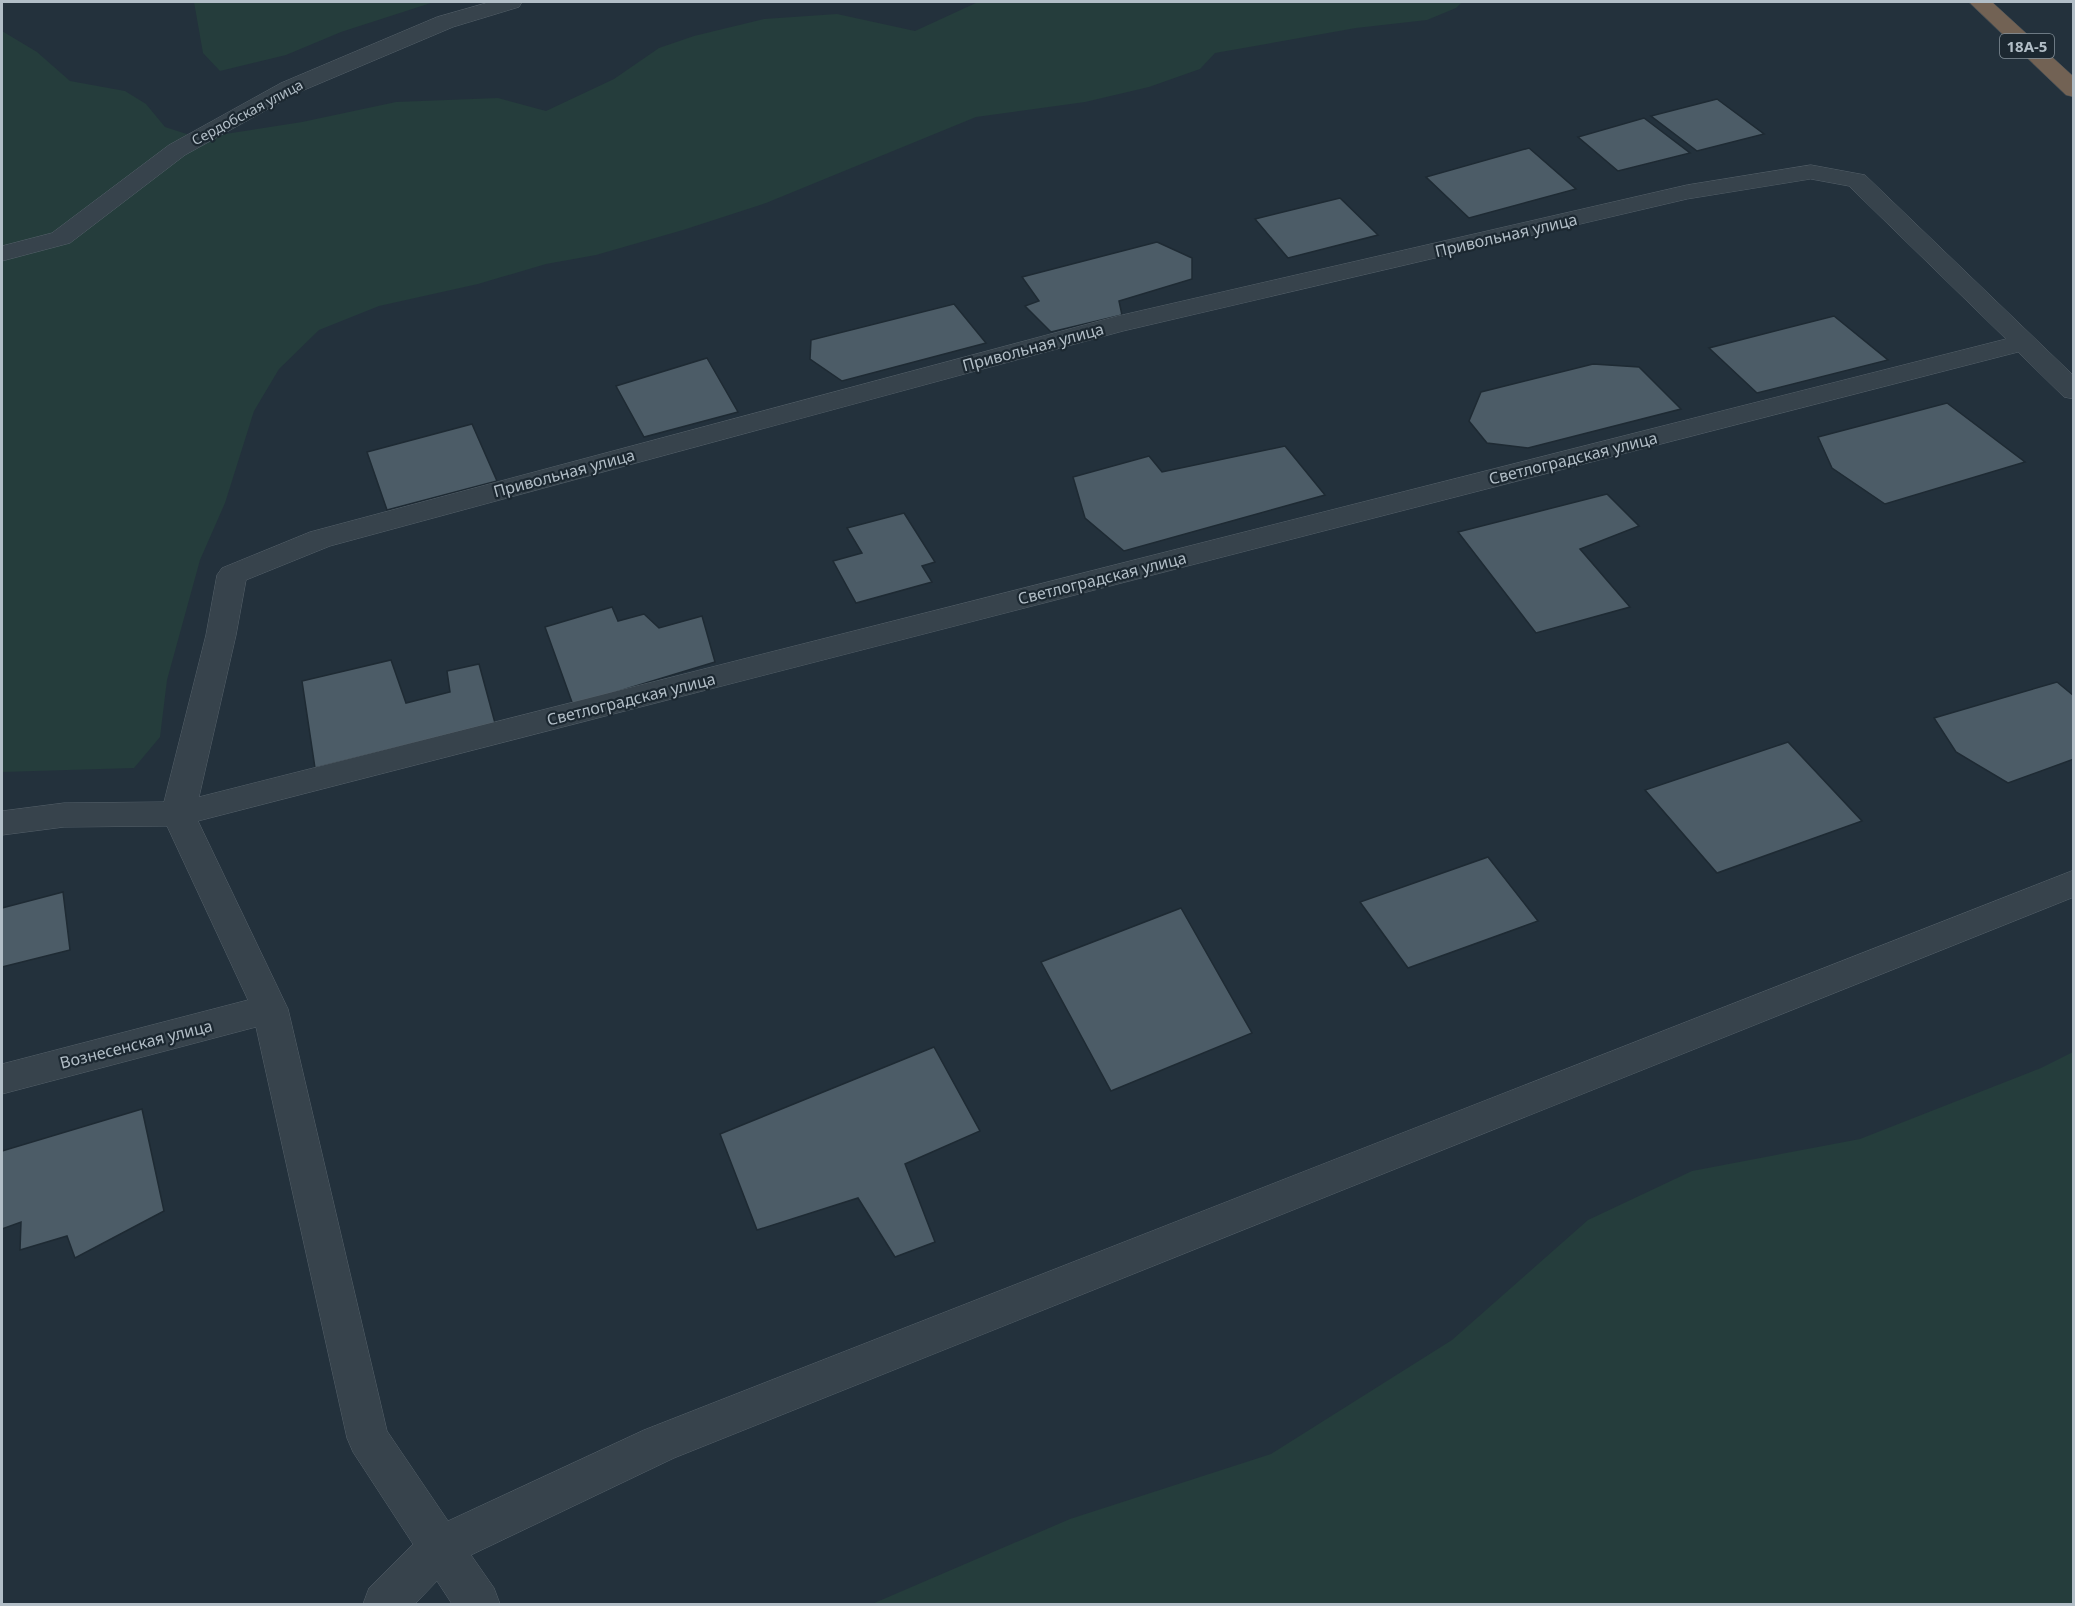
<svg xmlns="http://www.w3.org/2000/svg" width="2075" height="1606" font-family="'Noto Sans',sans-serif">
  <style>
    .green { fill: #253d3c }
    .building { fill: #4c5c67; stroke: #1e2a33; stroke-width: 1.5 }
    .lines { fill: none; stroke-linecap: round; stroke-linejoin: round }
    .minor-casing { stroke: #55616a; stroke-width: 1 }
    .highway-casing { stroke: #424e57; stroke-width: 1 }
    .minor { fill: #37434c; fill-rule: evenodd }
    .highway { fill: #726254; fill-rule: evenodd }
    .labels { text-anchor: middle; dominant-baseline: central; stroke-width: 4.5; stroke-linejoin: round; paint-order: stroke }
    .far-street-label { font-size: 14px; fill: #b2bec7; stroke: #1c2831 }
    .shield { fill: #1c2831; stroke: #85919a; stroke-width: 1.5 }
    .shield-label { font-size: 15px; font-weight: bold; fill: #b2bec7 }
    .street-label { font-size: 16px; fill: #b2bec7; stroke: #1c2831 }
  </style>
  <rect width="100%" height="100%" fill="#23313c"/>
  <!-- green -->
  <g class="green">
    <polygon points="194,2 434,2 341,32 286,55 220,71 203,53"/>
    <polygon points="978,2 1462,2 1456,8 1427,20 1356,28 1215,53 1200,69 1149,87 1085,102 976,117 766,203 683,230 596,255 546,264 478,284 379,306 319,330 279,369 254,411 225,503 200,560 167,680 160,737 134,768 2,772 2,31 37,52 70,81 125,91 146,104 165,127 199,138 302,122 396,102 498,98 546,111 614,79 659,48 694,36 764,19 837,14 915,31"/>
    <polygon points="2073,1052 2073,1604 872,1604 1070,1519 1271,1454 1452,1340 1588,1220 1692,1171 1860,1139 2041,1068"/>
  </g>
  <!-- building -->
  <g class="building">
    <polygon points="1717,99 1764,134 1697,151 1651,116"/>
    <polygon points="1644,118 1690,153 1618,171 1578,137"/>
    <polygon points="1529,148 1576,189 1469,218 1426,177"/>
    <polygon points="1340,198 1378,235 1288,258 1255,219"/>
    <polygon points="1157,242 1192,258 1192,279 1119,301 1122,315 1051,332 1025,306 1039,301 1022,277"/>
    <polygon points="954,304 986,343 842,381 810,359 811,340"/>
    <polygon points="1834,316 1888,360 1757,393 1709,348"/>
    <polygon points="707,358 738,412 644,437 616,386"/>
    <polygon points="1593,364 1639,367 1681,409 1528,448 1487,443 1469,421 1481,392"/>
    <polygon points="1947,403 2025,462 1885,504 1832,468 1818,437"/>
    <polygon points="472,424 497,481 387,510 367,452"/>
    <polygon points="1285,446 1325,495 1124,551 1085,518 1073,477 1149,456 1162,472"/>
    <polygon points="1607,494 1639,526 1580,549 1630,607 1536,633 1458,532"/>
    <polygon points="904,513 935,562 922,566 932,582 856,603 833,561 862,553 847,528"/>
    <polygon points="612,607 618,621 644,614 659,628 702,616 715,662 573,705 545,627"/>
    <polygon points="391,660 406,703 450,692 447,671 479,664 495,723 315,768 302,681"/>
    <polygon points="2057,682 2074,696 2074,759 2008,783 1956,752 1934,718"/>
    <polygon points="1788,742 1862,821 1717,873 1645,790"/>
    <polygon points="1488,857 1538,921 1408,968 1360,902"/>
    <polygon points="63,892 70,950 2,967 2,908"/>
    <polygon points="1181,908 1252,1033 1111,1091 1041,962"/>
    <polygon points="934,1047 980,1131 905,1164 935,1242 895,1257 858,1198 757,1230 720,1134"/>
    <polygon points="142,1109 164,1211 75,1258 67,1236 20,1250 21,1222 2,1229 2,1151"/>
  </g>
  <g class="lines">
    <defs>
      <g id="minor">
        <polygon points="490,2 522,2 519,7 453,27 297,93 185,155 70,243 2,261 2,246 52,233 169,145 281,83 437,17"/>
        <path d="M1811 165 1865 175 2074 376V399L2064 397 2018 352 198 821 288 1009 387 1431 448 1521 644 1430 2074 870V897L674 1458 471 1555 494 1588 500 1604H452L437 1581 415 1604H363L369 1588 413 1544 353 1452 347 1438 256 1027 2 1094V1064L248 1000 167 826 64 827 2 835V811L64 803 164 802 206 635 217 575 222 568 310 532 1118 316 1687 185ZM1811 179 1849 186 2006 339 199 797 236 635 246 580 330 546 1123 331 1687 199Z"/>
      </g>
      <polygon id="highway" points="1969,2 1992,2 2074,77 2074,97 2066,95"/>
    </defs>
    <!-- minor casing -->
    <use href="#minor" class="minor-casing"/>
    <!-- highway casing -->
    <use href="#highway" class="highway-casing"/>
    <!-- minor -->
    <use href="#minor" class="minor"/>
    <!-- highway -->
    <use href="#highway" class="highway"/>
  </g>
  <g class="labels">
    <!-- far-street labels -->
    <g class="far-street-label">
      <text transform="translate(247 112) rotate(-28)">Сердобская улица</text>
    </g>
    <!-- shield labels -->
    <rect class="shield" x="2000" y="34" width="54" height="24" rx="4.5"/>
    <g class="shield-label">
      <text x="2027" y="46">18А-5</text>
    </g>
    <!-- street labels -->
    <g class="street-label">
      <text transform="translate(1506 235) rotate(-13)">Привольная улица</text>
      <text transform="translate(1033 347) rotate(-15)">Привольная улица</text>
      <text transform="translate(1573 458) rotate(-14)">Светлоградская улица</text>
      <text transform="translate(564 473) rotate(-15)">Привольная улица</text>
      <text transform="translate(1102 578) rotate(-14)">Светлоградская улица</text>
      <text transform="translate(631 699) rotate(-14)">Светлоградская улица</text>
      <text transform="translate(136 1044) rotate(-14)">Вознесенская улица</text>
    </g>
  </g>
  <!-- border -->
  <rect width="2075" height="1606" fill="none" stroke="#b2bec7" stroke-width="6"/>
</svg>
